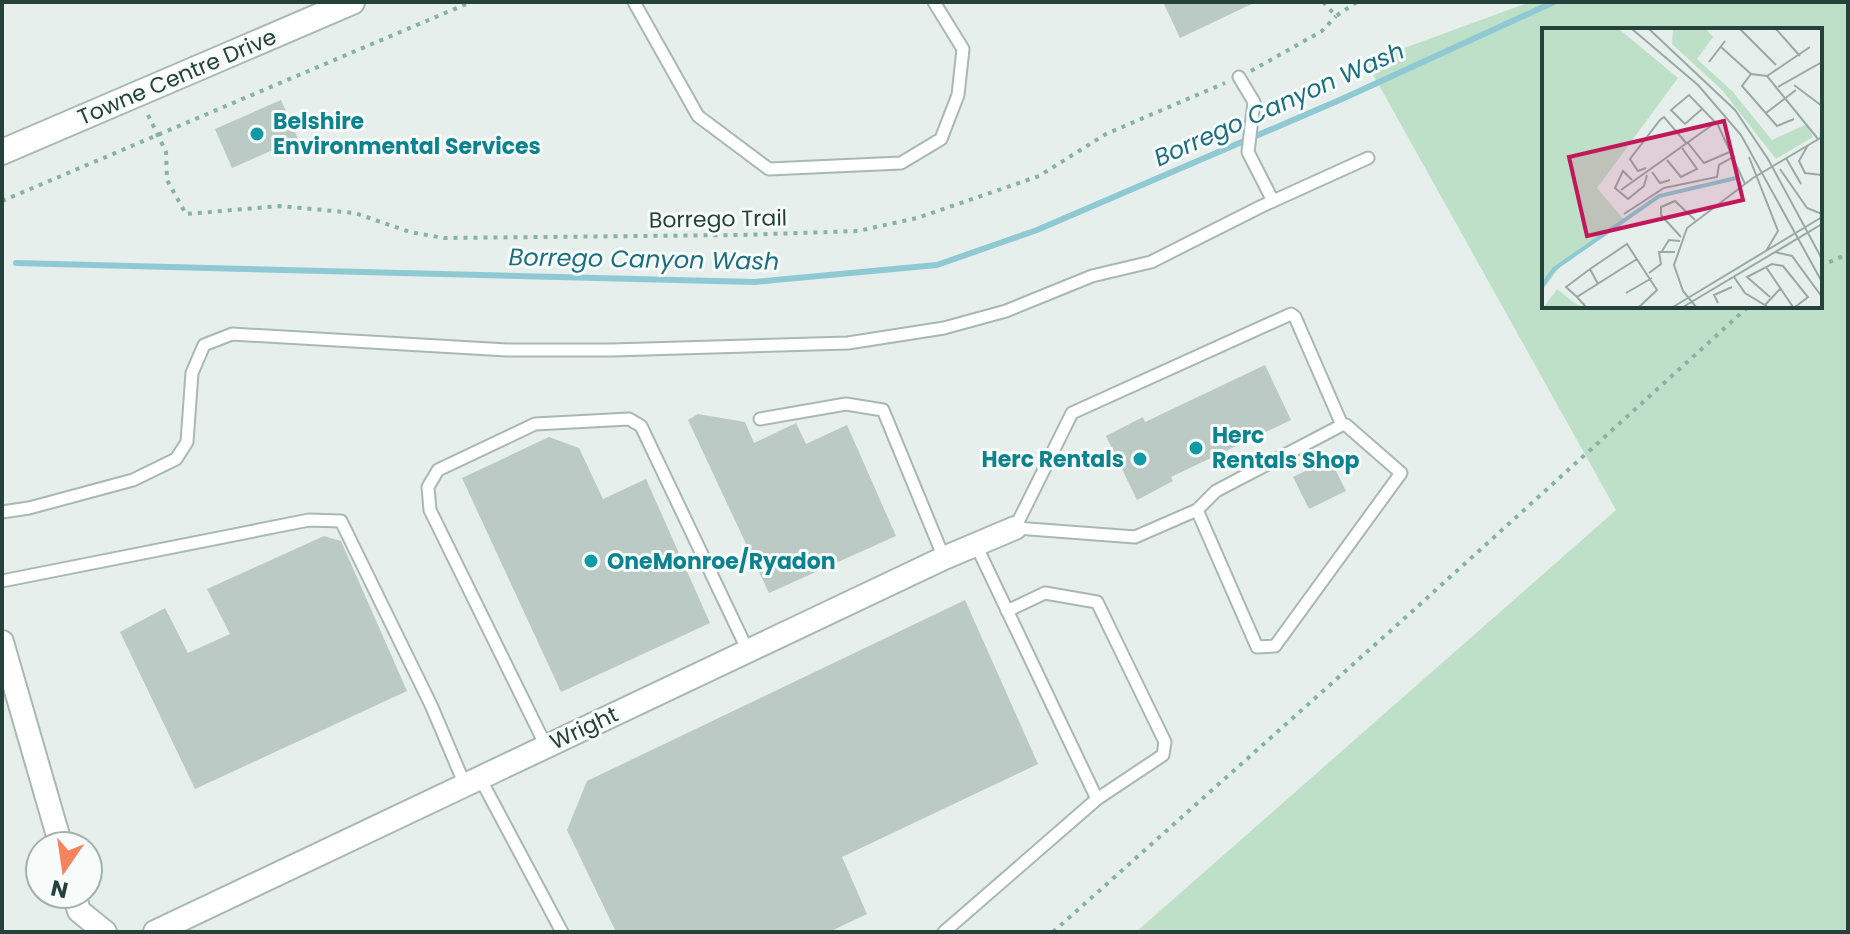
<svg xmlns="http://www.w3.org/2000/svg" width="1850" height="934" font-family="Poppins,sans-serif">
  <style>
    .green { fill: #bfe0c8; fill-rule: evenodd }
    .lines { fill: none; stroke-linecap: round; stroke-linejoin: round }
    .stream { stroke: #8ec9d4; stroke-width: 6 }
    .building { fill: #bbcac4 }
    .service-casing { stroke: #a8b8b2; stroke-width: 15 }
    .minor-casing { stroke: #a8b8b2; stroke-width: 26 }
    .tertiary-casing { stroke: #a8b8b2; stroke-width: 28 }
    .path { stroke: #86b3a5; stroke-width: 4; stroke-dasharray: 4 6; stroke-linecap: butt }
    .service { stroke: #fff; stroke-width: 11 }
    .minor { stroke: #fff; stroke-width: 22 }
    .tertiary { stroke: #fff; stroke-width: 24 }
    .culture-dot { fill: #0f9aa8; stroke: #f7fbf9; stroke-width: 3 }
    .labels { text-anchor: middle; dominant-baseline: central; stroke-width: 6; stroke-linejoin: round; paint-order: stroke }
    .street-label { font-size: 22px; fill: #24423a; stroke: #f7fbf9 }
    .culture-label { font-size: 22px; font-weight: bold; fill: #0d838f; stroke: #f7fbf9; text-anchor: start }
    .water-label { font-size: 24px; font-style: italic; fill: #1c6f80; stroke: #f7fbf9 }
    .inset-river { fill: none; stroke: #8ec9d4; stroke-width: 4 }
    .inset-road { fill: none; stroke: #98aaa4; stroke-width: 2 }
    .view { fill: #c2185b; fill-opacity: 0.15; stroke: #c2185b; stroke-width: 4 }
    .inset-edge { fill: none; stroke: #24423a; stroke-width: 4 }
  </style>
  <rect width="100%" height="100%" fill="#e6efeb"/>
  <!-- green -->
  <path class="green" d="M1530 2H1848V932H1136L1616 510 1366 62ZM1544 30H1820V306H1544Z"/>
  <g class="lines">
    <!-- stream -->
    <polyline class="stream" points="16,263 754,282 937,265 1037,230 1342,99 1554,2"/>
  </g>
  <!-- building -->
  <g class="building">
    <polygon points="1163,2 1256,2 1180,38"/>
    <polygon points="281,100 298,139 232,168 215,129"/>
    <polygon points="1265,365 1291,420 1171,477 1173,481 1137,500 1106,436 1143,417 1145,422"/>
    <polygon points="698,414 745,422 754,443 796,423 806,444 847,425 896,536 769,593 688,420"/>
    <polygon points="549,437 579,448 603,499 646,479 710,623 561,692 462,478"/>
    <polygon points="1330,459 1346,491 1309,509 1293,477"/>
    <polygon points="324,536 341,541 407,691 195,789 120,632 165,608 188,653 230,634 207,589"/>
    <polygon points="965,600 1038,764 842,857 867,914 829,932 616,932 567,830 587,781"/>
  </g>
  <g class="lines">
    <defs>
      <g id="service">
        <polyline points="634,2 698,116 769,169 901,163 941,139 958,95 963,49 934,2"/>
        <polyline points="1239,77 1254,102 1248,152 1273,201"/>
        <polyline points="760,419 846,404 883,410 944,558"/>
        <polyline points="1197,510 1257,647 1275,646 1401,473 1346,425 1342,425 1295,317 1291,314 1072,413 1015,528 1135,537 1197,510 1216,491 1342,425"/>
        <polyline points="2,512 29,508 133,480 176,459 187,442 192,373 204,345 232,334 507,350 612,350 848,343 944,328 1006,311 1092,276 1151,262 1262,206 1368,158"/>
        <polyline points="976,545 1097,799"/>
        <polyline points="2,581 309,520 341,521 431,705 465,785"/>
        <polyline points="546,746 430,510 428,487 438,470 535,424 629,419 641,426 748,651"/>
        <polyline points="480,778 562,932"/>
        <polyline points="944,932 1097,799 1163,755 1165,742 1097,602 1045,593 1007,611"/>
      </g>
      <g id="minor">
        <polyline points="2,642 61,846"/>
        <polyline points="74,894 79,911 105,932"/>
        <polyline points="155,932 944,558 1015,528"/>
      </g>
      <polyline id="tertiary" points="2,152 352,2"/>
    </defs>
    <!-- service casing -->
    <use href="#service" class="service-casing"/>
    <!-- minor casing -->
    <use href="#minor" class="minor-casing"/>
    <!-- tertiary casing -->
    <use href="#tertiary" class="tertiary-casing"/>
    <!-- path -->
    <g class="path">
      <polyline points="1323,2 1336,16 1357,2"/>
      <polyline points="1251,71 1322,31 1336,16"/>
      <polyline points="148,115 166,152 167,180 186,214 280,206 355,213 410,232 444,238 740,235 858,231 917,218 1039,176 1106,134 1225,83"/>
      <polyline points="2,201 471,2"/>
      <polyline points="1820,266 1848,254"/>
      <polyline points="1053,932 1406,617 1749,306"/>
    </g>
    <!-- service -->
    <use href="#service" class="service"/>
    <!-- minor -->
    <use href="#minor" class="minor"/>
    <!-- tertiary -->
    <use href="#tertiary" class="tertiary"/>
  </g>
  <!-- markers -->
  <g class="culture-dot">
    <circle cx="257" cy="134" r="8"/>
    <circle cx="1196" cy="448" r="8"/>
    <circle cx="1140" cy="459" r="8"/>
    <circle cx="591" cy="561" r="8"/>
  </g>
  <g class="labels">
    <!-- street labels -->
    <g class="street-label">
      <text transform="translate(177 77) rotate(-23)">Towne Centre Drive</text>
      <text transform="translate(718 219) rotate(-1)">Borrego Trail</text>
      <text transform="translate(584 728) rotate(-25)">Wright</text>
    </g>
    <!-- culture labels -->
    <g class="culture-label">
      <text x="273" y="121">Belshire<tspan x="273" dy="25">Environmental Services</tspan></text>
      <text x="1212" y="435">Herc<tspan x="1212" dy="25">Rentals Shop</tspan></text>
      <text x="1124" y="459" text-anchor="end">Herc Rentals</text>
      <text x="607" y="561">OneMonroe/Ryadon</text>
    </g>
    <!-- water labels -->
    <g class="water-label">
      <text transform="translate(1279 104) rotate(-24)">Borrego Canyon Wash</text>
      <text transform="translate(644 259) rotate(1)">Borrego Canyon Wash</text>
    </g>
  </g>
  <!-- overview -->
  <g transform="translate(1542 28)">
    <rect width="280" height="280" fill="#e6efeb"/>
    <path d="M0 1H77L136 50 55 160 84 194 20 236 0 263ZM131 1H164L171 9 155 31 190 63 230 112 265 96 271 109 234 131 180 62 130 16ZM15 261 31 274 41 279H2Z" fill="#bfe0c8"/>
    <path class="inset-river" d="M0 258 12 241 117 168 194 150"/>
    <path class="inset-road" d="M90 1 156 57 199 107 280 254M107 1 193 82 226 131 280 231M198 1 234 37M234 1 258 28M179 19 209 46 225 48 276 111M167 34 183 13M209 46 200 58 235 98 252 91M225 48 268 19M252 57 280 78M236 59 280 34M160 81 143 96 129 82 147 67 176 97 203 156M224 85 254 62M146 115 162 135 190 123M266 117 257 133 263 145 280 147M207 129 236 203 224 223M244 130 259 156M125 132 139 149 155 141 140 120M104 140 96 143 88 131 118 92 122 89 145 116M238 141 265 180 280 186M110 144 118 155 128 152M90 152 81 143 73 160 86 171 102 158 105 147M79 162 173 95M82 186 122 160 175 149 177 137 193 128M139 209 119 187V179L133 173 153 192M120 223 127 212 138 213M233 224 250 228 280 269M224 239 251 279M107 245 119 236 117 224H133M192 249 203 265 226 279M56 256 48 241 85 216 115 262 97 279M84 265 110 250M35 269 24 259 48 241M228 269 205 249 230 236 241 238 266 269 253 279M176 275 172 267 190 259M44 279 35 269 95 231M131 279 280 189M141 279 280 196M154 279 141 263 132 237 145 200 211 150 280 109M221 279 238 261"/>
    <path class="view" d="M182 93 201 172 45 208 27 129Z"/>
    <rect width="280" height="280" class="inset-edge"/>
  </g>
  <!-- border -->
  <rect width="1850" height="934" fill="none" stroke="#24423a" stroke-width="8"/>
  <!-- north arrow -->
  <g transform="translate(64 870) rotate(193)"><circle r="38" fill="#f7fbf9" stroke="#a3b1ad" stroke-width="2"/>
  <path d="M0-6L14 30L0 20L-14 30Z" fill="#f4845f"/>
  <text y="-12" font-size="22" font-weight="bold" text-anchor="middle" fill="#24423a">N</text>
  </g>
</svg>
